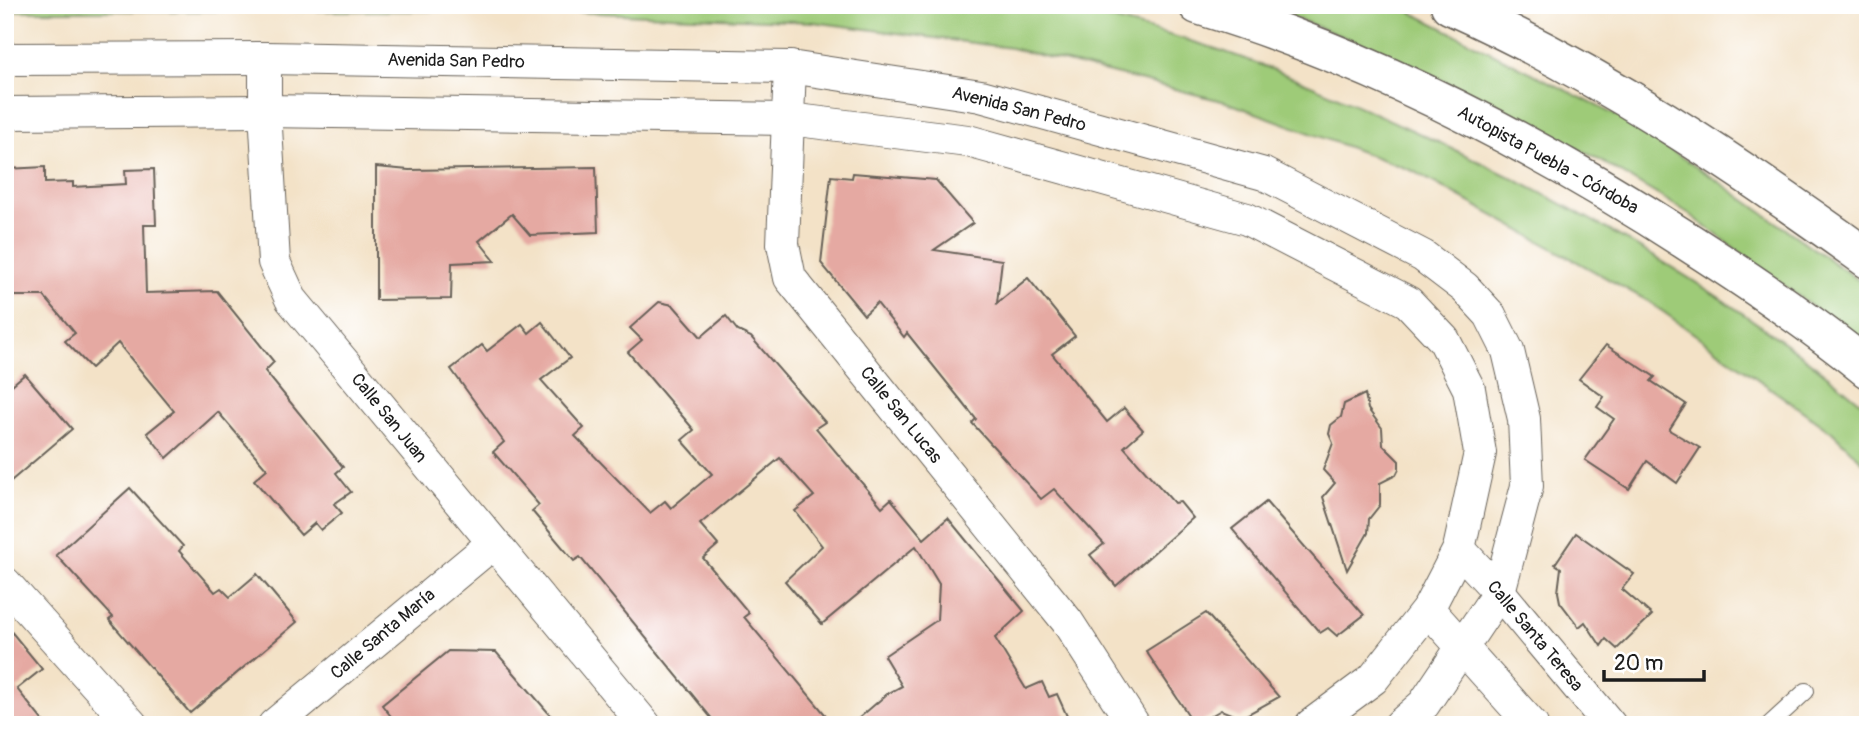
<svg xmlns="http://www.w3.org/2000/svg" width="1873" height="730" font-family="Pangolin,sans-serif">
  <style>
    .green { fill: #9ecb78; stroke: #5d744a; stroke-width: 2 }
    .building { fill: #e5a9a2 }
    .lines { fill: none; stroke-linecap: round; stroke-linejoin: round }
    .service-casing { stroke: #676158; stroke-width: 18 }
    .minor-casing { stroke: #676158; stroke-width: 34 }
    .motorway-casing { stroke: #676158; stroke-width: 41 }
    .service { stroke: #fff; stroke-width: 16 }
    .minor { stroke: #fff; stroke-width: 32 }
    .motorway { stroke: #fff; stroke-width: 38 }
    .labels { text-anchor: middle; dominant-baseline: central; stroke-width: 5; stroke-linejoin: round; paint-order: stroke }
    .street-label { font-size: 18px; fill: #1c1c1c; stroke: #fff }
  </style>
  <rect width="100%" height="100%" fill="#fff"/>
  <filter id="ink" filterUnits="userSpaceOnUse"><feTurbulence type="fractalNoise" baseFrequency=".0143" numOctaves="2"/><feDisplacementMap in="SourceGraphic" scale="14" xChannelSelector="R" yChannelSelector="G"/><feConvolveMatrix kernelMatrix="1 2 1 2 8 2 1 2 1" color-interpolation-filters="sRGB"/></filter>
  <filter id="wash" filterUnits="userSpaceOnUse"><feTurbulence type="fractalNoise" baseFrequency=".00686" numOctaves="4" result="noise"/><feDisplacementMap in="SourceGraphic" scale="28" xChannelSelector="R" yChannelSelector="G"/><feGaussianBlur stdDeviation="1.57" result="paint"/><feColorMatrix in="noise" values="0 0 0 0 0 0 0 0 0 0 0 0 0 0 0 0 0 1.4 0 .05"/><feComposite in="paint" operator="in"/></filter>
  <g filter="url(#wash)">
    <rect width="100%" height="100%" fill="#f3e2c7"/>
    <!-- green -->
    <g class="green">
      <path d="M5 5H1059C1108 19 1158 31 1207 46 1274 67 1339 97 1403 126 1568 200 1728 291 1868 408V467L1832 432 1648 301 1413 171 1226 102 1011 48 813 22 550 11H5Z"/>
      <polygon points="1261,5 1397,5 1621,118 1718,181 1868,287 1868,349 1688,213 1594,157 1479,98 1375,49"/>
    </g>
    <g id="blocks">
      <!-- building -->
      <g class="building">
        <polygon points="45,167 45,183 73,182 73,187 126,184 125,170 154,169 156,225 144,225 146,293 217,291 274,362 265,371 343,467 336,473 351,492 334,504 342,513 321,530 315,523 301,535 254,480 267,469 218,412 167,458 147,433 174,411 118,343 91,368 65,341 75,333 44,296 5,296 7,169"/>
        <polygon points="376,167 409,170 596,167 598,232 530,235 512,214 479,241 495,261 452,263 451,299 376,300"/>
        <polygon points="853,173 936,180 973,223 934,250 1002,260 997,303 1028,278 1075,336 1052,354 1107,422 1124,408 1143,430 1124,447 1174,503 1180,502 1193,518 1116,586 1090,555 1104,544 1054,489 1041,499 972,423 976,419 907,333 904,337 877,303 864,315 821,263 831,176 852,178"/>
        <polygon points="659,302 673,305 701,337 726,316 738,331 751,337 825,422 816,428 882,507 891,499 924,539 948,518 1024,611 995,638 1026,689 1042,682 1049,697 1057,694 1071,725 851,725 887,694 902,686 884,656 937,620 939,584 916,546 822,624 785,581 822,546 795,511 814,496 780,458 700,524 718,545 703,558 749,613 744,617 834,725 717,725 580,557 574,561 532,511 539,505 493,452 504,442 451,369 482,345 487,351 522,324 529,333 542,322 570,358 541,380 584,428 575,436 650,513 665,501 671,508 712,474 682,440 694,430 628,352 642,340 630,328"/>
        <polygon points="1606,345 1655,377 1651,381 1686,404 1669,430 1700,448 1677,483 1647,461 1629,489 1585,460 1614,419 1597,407 1604,397 1579,379"/>
        <polygon points="25,374 72,429 5,486 5,391"/>
        <polygon points="1365,394 1368,409 1382,428 1383,445 1399,461 1399,469 1396,475 1380,483 1380,505 1369,519 1368,533 1347,570 1323,497 1335,483 1323,470 1333,443 1329,434 1331,425 1341,417 1344,404"/>
        <polygon points="130,488 183,546 179,551 215,592 221,588 230,597 257,574 297,622 190,713 109,620 113,617 56,555"/>
        <polygon points="1266,502 1364,615 1337,636 1328,628 1320,633 1232,529"/>
        <polygon points="1576,533 1634,574 1622,589 1652,615 1617,649 1606,639 1601,646 1585,622 1579,627 1560,602 1558,592 1561,568 1555,564"/>
        <polygon points="1206,613 1279,697 1241,718 1221,710 1195,725 1146,651"/>
        <polygon points="5,624 42,669 17,689 46,725 5,725"/>
        <polygon points="448,651 496,652 559,725 398,725 382,705"/>
      </g>
    </g>
  </g>
  <g filter="url(#ink)">
    <use href="#blocks" fill-opacity="0" stroke="#676158" stroke-width="2"/>
    <g class="lines">
      <defs>
        <polyline id="service" points="1769,725 1806,691"/>
        <g id="minor">
          <polyline points="265,58 265,111 274,262 291,299 645,725"/>
          <polyline points="5,59 265,58 790,67 981,96 1264,174 1423,256 1465,288 1490,315 1508,351 1524,419 1527,486 1499,592 1424,704 1400,725"/>
          <polyline points="790,67 783,244 790,278 1067,621 1134,725"/>
          <polyline points="5,113 265,111 789,119 968,141 1247,219 1408,302 1444,340 1469,389 1480,453 1459,549 1428,609 1373,679 1311,725"/>
          <polyline points="1459,549 1499,592 1610,725"/>
          <polyline points="5,583 132,725"/>
          <polyline points="1428,609 1532,725"/>
          <polyline points="274,725 492,544"/>
        </g>
        <g id="motorway">
          <path d="M1198 5C1373 58 1537 144 1690 243 1751 282 1812 323 1868 369"/>
          <path d="M1450 5C1600 73 1735 163 1868 259"/>
        </g>
      </defs>
      <!-- service casing -->
      <use href="#service" class="service-casing"/>
      <!-- minor casing -->
      <use href="#minor" class="minor-casing"/>
      <!-- motorway casing -->
      <use href="#motorway" class="motorway-casing"/>
      <!-- service -->
      <use href="#service" class="service"/>
      <!-- minor -->
      <use href="#minor" class="minor"/>
      <!-- motorway -->
      <use href="#motorway" class="motorway"/>
    </g>
  </g>
  <g class="labels">
    <!-- street labels -->
    <g class="street-label">
      <text transform="translate(456 61) rotate(1)">Avenida San Pedro</text>
      <text transform="translate(1019 109) rotate(14)">Avenida San Pedro</text>
      <text transform="translate(1548 160) rotate(29)">Autopista Puebla - Córdoba</text>
      <text transform="translate(901 415) rotate(51)">Calle San Lucas</text>
      <text transform="translate(389 418) rotate(51)">Calle San Juan</text>
      <text transform="translate(383 634) rotate(-40)">Calle Santa María</text>
      <text transform="translate(1535 636) rotate(50)">Calle Santa Teresa</text>
    </g>
  </g>
  <!-- margin -->
  <rect width="1873" height="730" fill="none" stroke="#fff" stroke-width="28"/>
  <!-- scale -->
  <path d="M1604 670v10h100v-10" fill="none" stroke="#1c1c1c" stroke-width="3.5"/>
  <text x="1614" y="670" font-size="21" fill="#1c1c1c" stroke="#ffffff" stroke-width="5" paint-order="stroke">20 m</text>
</svg>
